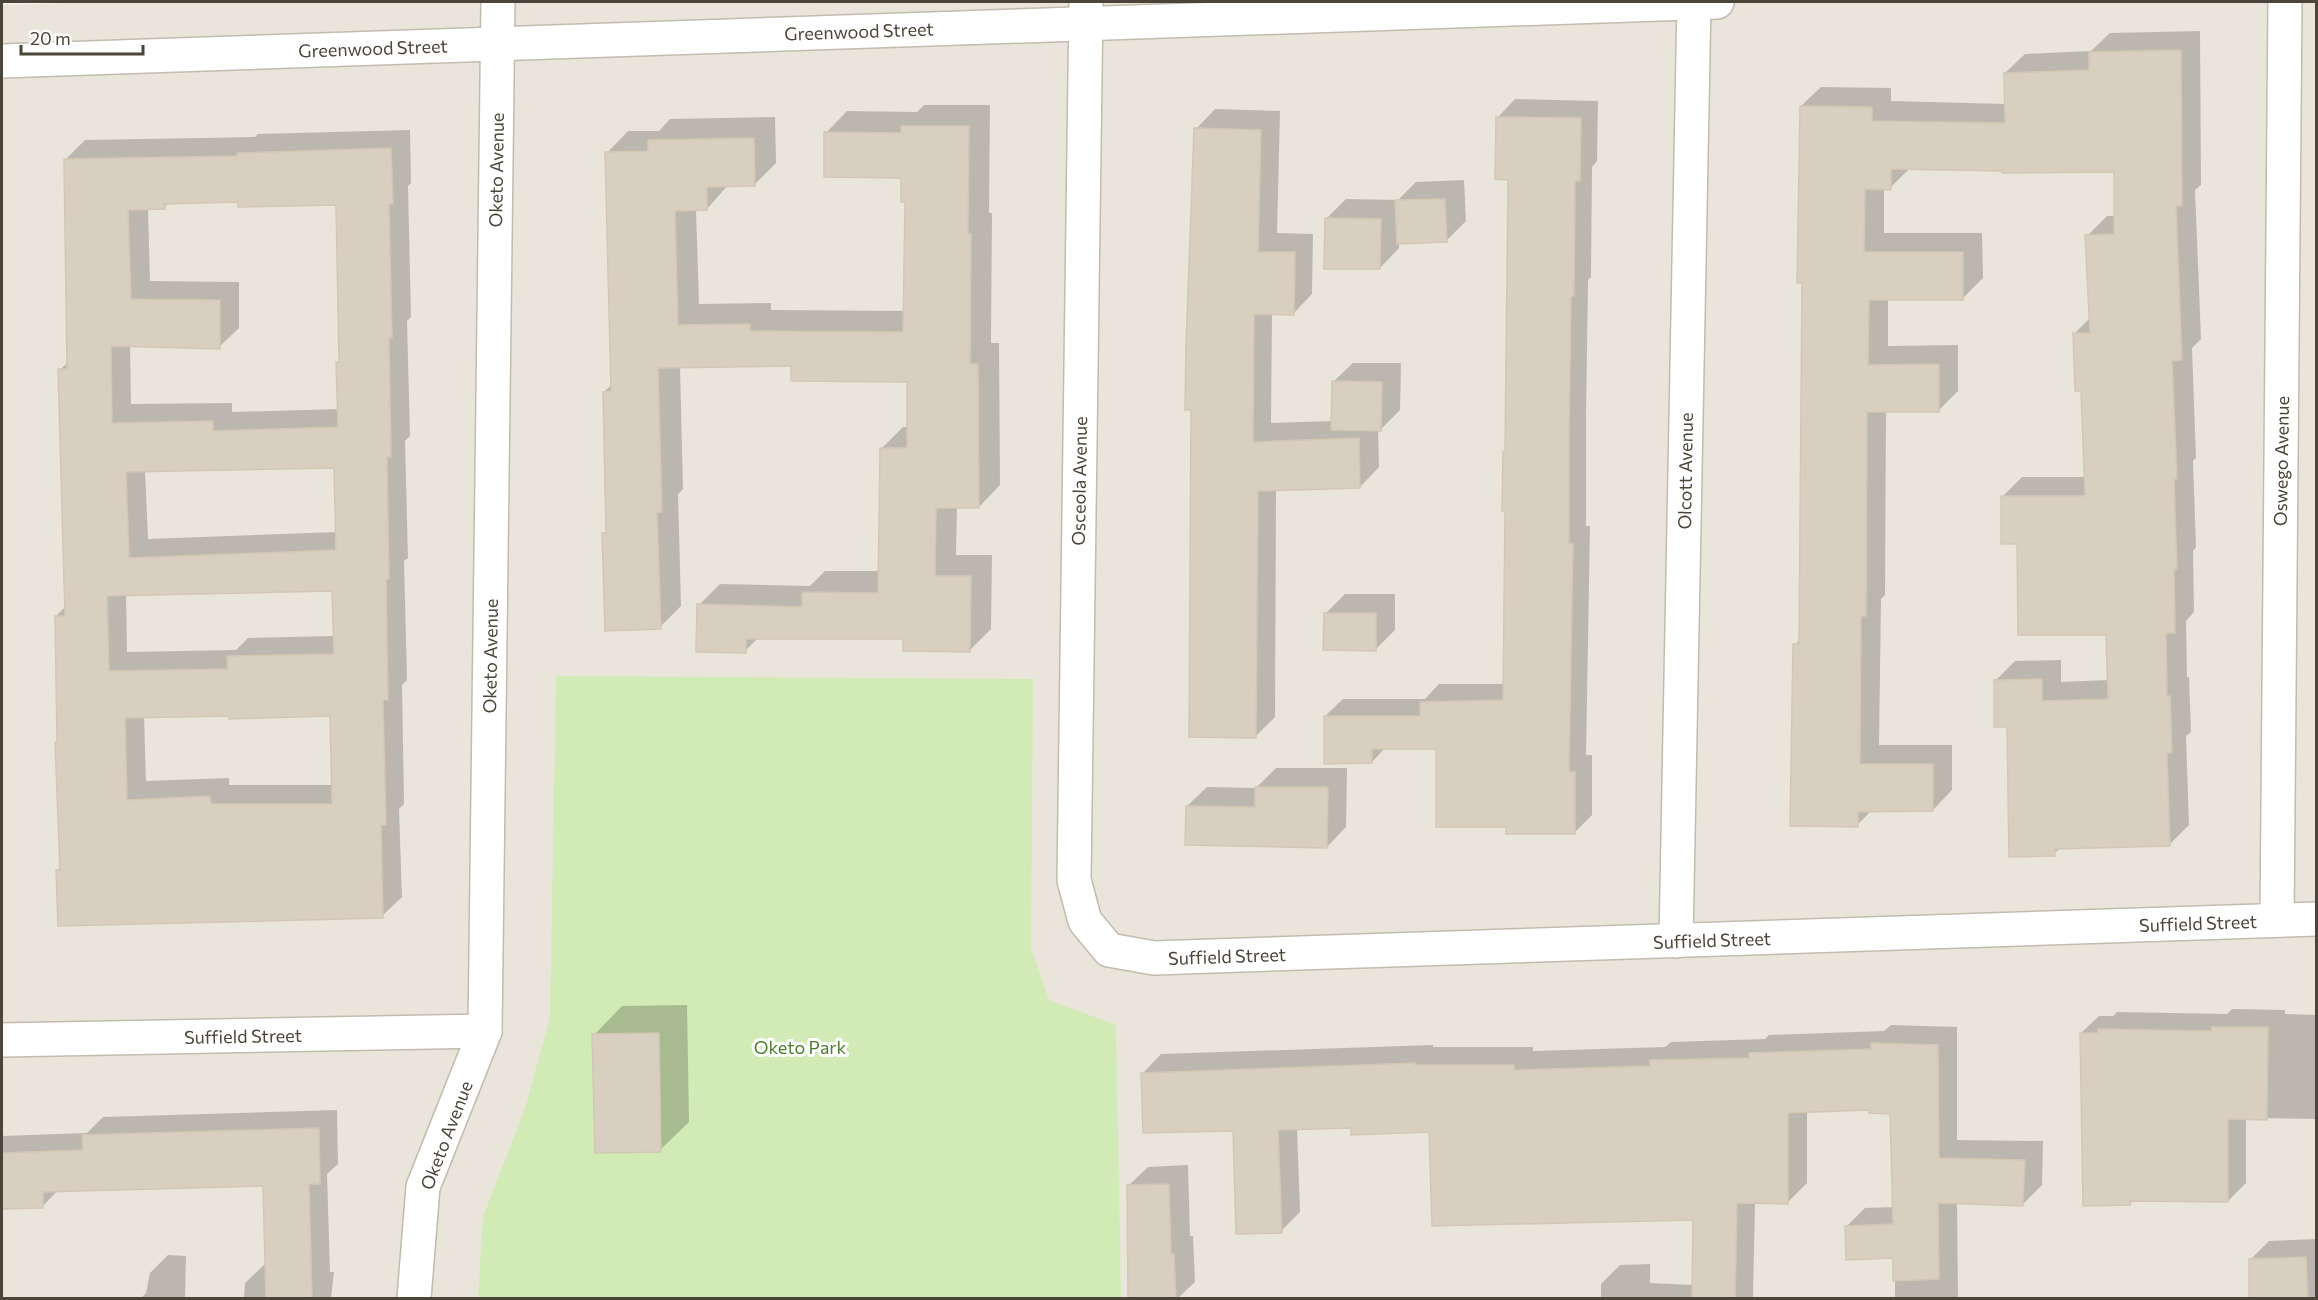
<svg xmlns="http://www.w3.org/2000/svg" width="2318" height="1300" font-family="Commissioner,sans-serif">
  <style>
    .residential { fill: #eae5da }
    .green { fill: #d2eab5 }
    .shadow { fill: #0003; fill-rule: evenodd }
    .building { fill: #d8cfc1; stroke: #d3c7b4; stroke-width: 1.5; fill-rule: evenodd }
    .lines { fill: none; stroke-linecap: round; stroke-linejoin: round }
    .minor-casing { stroke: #c2bbae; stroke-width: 36 }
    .minor { stroke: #fff; stroke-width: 33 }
    .labels { text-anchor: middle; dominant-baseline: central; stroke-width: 6; stroke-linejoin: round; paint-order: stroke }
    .street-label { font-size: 18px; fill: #4b4439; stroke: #fff }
    .park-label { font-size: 18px; fill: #4a7f2a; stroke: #fff }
  </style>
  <rect width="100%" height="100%" fill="#f6f3ec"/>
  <!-- residential -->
  <polygon class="residential" points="100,2 2316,2 2316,1298 2,1298 2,5"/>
  <!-- green -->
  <polygon class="green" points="556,676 1033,679 1031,948 1049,1000 1116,1025 1121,1298 478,1298 483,1217 525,1108 550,1018"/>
  <!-- shadow -->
  <g class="shadow">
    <polygon points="2200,31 2201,185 2195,190 2201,339 2192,348 2196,458 2193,461 2196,547 2193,551 2194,612 2186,621 2187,677 2189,677 2191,732 2186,736 2189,825 2169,845 2061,847 2054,854 2008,726 1995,681 2015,661 2061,660 2061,682 2109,680 2108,633 2018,542 2002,497 2022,477 2086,477 2082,389 2074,334 2090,318 2087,236 2107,216 2115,216 2116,170 1910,168 1890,188 1884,188 1884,233 1982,233 1983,278 1963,298 1888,298 1888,346 1958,345 1958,391 1939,410 1886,410 1885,595 1881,599 1879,745 1952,745 1952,790 1933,810 1872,810 1857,825 1795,645 1800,639 1804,281 1801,106 1821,87 1891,88 1891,101 2006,104 2005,73 2025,54 2091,51 2110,33"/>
    <polygon points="1515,99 1598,101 1597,161 1592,167 1591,277 1588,280 1586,417 1586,526 1590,526 1586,755 1592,755 1592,815 1574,833 1508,826 1437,747 1386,747 1372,762 1325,716 1343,699 1425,699 1439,684 1505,684 1507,510 1504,451 1506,449 1510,178 1498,117"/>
    <polygon points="924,105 990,105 989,213 992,213 991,343 999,343 1000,485 979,507 957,507 956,555 992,555 991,629 970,650 905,637 759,637 745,651 699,605 720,584 810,586 825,571 880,571 882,448 903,427 908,427 909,381 793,364 680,366 683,489 678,494 681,606 660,627 603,534 608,530 604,392 612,384 607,153 628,131 659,131 670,119 775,117 776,163 754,185 728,185 707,209 696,209 699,304 771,303 771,310 905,311 906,200 903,176 826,133 847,111 917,112"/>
    <polygon points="1215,109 1280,111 1277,233 1313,234 1312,294 1293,314 1272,313 1271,423 1333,421 1333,382 1353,363 1401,363 1400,410 1381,429 1378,429 1379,467 1360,487 1276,489 1275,717 1255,737 1196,129"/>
    <path d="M410 130 411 183 408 186 411 317 407 321 410 436 405 441 408 558 404 561 407 680 402 685 404 804 399 809 402 897 382 916 58 870 61 867 56 616 66 606 60 370 69 361 65 160 85 140 255 137 258 134ZM240 200 337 203 341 360 338 363 339 409 232 412V403L131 404 130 345 219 347 239 328V282L150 281 148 208H164L169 202ZM335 467 337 532 148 539 145 470ZM334 589 335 636 248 638 236 650 127 652 126 594ZM332 715 333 785H229V778L146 781 144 716Z"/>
    <polygon points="1464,180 1466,221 1446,241 1399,243 1399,248 1380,268 1326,219 1346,199 1398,200 1416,182"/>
    <polygon points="1345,594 1395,594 1395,630 1376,649 1325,614"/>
    <polygon points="1276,768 1347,768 1346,827 1327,847 1187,806 1207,787 1256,788"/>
    <polygon points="687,1005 689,1122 660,1150 594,1035 622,1006"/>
    <polygon points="2232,1009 2285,1010 2285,1014 2316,1015 2316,1119 2246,1118 2246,1183 2228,1201 2134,1199 2130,1204 2081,1033 2099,1016 2113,1016 2117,1012 2227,1014"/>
    <polygon points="1891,1025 1957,1027 1957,1140 2043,1141 2042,1185 2023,1204 1957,1202 1958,1298 1895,1298 1895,1256 1846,1227 1865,1208 1894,1207 1892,1112 1871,1109 1807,1111 1807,1183 1788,1202 1755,1202 1753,1298 1601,1298 1601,1284 1620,1265 1650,1264 1650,1283 1693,1285 1695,1219 1430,1131 1352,1126 1297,1128 1300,1212 1281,1231 1234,1129 1143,1073 1161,1054 1433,1045 1433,1047 1533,1047 1533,1051 1665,1047 1671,1042 1765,1039 1769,1035 1884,1031"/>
    <polygon points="337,1110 338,1164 327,1174 330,1272 334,1272 331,1298 244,1298 245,1283 264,1265 267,1265 265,1184 58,1190 43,1206 2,1207 2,1136 87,1133 103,1117"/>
    <polygon points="1188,1165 1190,1236 1193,1236 1195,1282 1178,1298 1130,1298 1128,1186 1148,1167"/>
    <polygon points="2316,1239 2316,1298 2251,1298 2250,1260 2269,1241"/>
    <polygon points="168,1255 186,1256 185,1298 141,1298 146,1293 150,1273"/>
  </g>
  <!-- building -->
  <g class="building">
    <polygon points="2181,50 2182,206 2176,206 2182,360 2172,361 2177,479 2174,479 2177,569 2174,569 2175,633 2166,633 2167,696 2170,696 2172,753 2167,753 2170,846 2055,849 2055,856 2009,857 2007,727 1994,727 1994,680 2042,679 2042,701 2108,699 2106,635 2018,635 2017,544 2001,544 2001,496 2085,496 2081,391 2075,391 2073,333 2090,333 2085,235 2114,234 2114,172 2002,173 2002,171 1891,169 1891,190 1865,189 1864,252 1963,252 1963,300 1869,300 1868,365 1939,364 1939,412 1867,412 1866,616 1861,616 1860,764 1933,764 1933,811 1858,812 1858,827 1790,826 1793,644 1799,644 1802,283 1797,283 1800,106 1872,107 1872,121 2005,123 2004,73 2089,70 2089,52"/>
    <polygon points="1496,117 1581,118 1580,181 1575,181 1574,296 1571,296 1569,436 1569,544 1573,544 1569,772 1575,772 1575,834 1506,834 1506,827 1436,827 1436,749 1372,749 1372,763 1324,764 1324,716 1420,716 1420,702 1503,700 1505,511 1502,511 1503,451 1505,451 1508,180 1495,179"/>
    <polygon points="901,126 969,126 968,234 971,234 970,364 978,364 979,508 936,508 935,576 971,576 970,652 903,651 903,639 746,639 746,653 696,652 697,604 802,607 802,592 878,593 880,448 907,448 907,382 791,381 791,366 658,368 662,512 657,512 661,629 605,631 602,533 606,533 603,392 611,391 605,152 648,151 648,140 754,138 755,186 707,187 707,210 675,211 678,325 750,324 750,331 903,332 905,202 901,202 901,178 824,177 824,132 901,133"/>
    <polygon points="1194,128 1261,130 1258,252 1295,252 1294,315 1254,314 1253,442 1359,438 1360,488 1258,491 1256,738 1189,737 1191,410 1185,410 1186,345"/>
    <path d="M391 148 393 204H389L392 338H389L391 457H387L389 579H386L388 700H383L386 825H381L383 918 58 926 56 870H60L55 742H57L55 616H65L58 369H67L64 159 237 156V153ZM238 202V207L336 205 339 362H336L338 427 213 431V421L112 423 111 346 220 349V300L131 299 128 210 165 209 164 204ZM334 468 336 550 129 558 126 472ZM332 591 334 654 227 656 228 669 109 671 107 596ZM229 716V719L330 716 332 804H211L210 796 127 800 125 718Z"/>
    <polygon points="1445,199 1447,242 1397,244 1395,200"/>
    <polygon points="1325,218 1381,219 1380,269 1324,269"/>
    <polygon points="1332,381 1382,382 1381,431 1331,430"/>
    <polygon points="1324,613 1376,613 1376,651 1323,650"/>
    <polygon points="1255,787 1328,787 1327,848 1185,845 1186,806 1255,807"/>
    <polygon points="2212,1027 2268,1027 2267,1120 2228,1119 2228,1202 2130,1201 2130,1205 2083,1206 2080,1033 2098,1033 2098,1029 2212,1031"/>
    <polygon points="659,1033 661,1152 595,1153 592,1034"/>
    <polygon points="1871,1043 1938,1045 1939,1158 2025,1160 2023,1206 1938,1203 1939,1279 1893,1281 1893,1258 1846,1260 1845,1226 1893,1224 1890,1114 1869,1113 1869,1110 1788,1113 1788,1204 1737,1203 1735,1299 1692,1299 1693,1220 1432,1226 1429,1132 1351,1135 1351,1128 1278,1130 1282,1233 1236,1234 1233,1131 1143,1133 1141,1073 1415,1063 1415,1065 1514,1065 1514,1070 1650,1066 1650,1060 1749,1058 1749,1053 1871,1049"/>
    <polygon points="319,1128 320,1184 309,1184 312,1299 266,1299 263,1186 43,1192 43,1208 2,1209 2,1153 83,1150 82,1135"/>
    <polygon points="1169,1184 1171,1254 1174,1254 1176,1299 1128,1299 1127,1185"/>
    <polygon points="2306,1257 2308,1299 2249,1299 2249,1259"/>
  </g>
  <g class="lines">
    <defs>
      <g id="minor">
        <polyline points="1086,2 1074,880 1085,921 1109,950 1154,958 2316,919"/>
        <polyline points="2,61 1717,2"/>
        <polyline points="2277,920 2285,2"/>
        <polyline points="1676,941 1694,2"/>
        <polyline points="2,1040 485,1031"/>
        <polyline points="414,1298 423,1187 485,1031 498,2"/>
      </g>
    </defs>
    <!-- minor casing -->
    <use href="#minor" class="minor-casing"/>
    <!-- minor -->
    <use href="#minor" class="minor"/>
  </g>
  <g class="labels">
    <!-- street labels -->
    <g class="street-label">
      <text transform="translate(859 31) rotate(-2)">Greenwood Street</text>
      <text transform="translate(373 48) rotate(-2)">Greenwood Street</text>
      <text transform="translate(496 170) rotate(-89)">Oketo Avenue</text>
      <text transform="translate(2281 461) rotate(-89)">Oswego Avenue</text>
      <text transform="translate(1685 471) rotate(-89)">Olcott Avenue</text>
      <text transform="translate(1079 481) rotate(-89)">Osceola Avenue</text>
      <text transform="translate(490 656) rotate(-89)">Oketo Avenue</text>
      <text transform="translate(2198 923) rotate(-2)">Suffield Street</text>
      <text transform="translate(1712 940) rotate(-2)">Suffield Street</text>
      <text transform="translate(1227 956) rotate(-2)">Suffield Street</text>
      <text transform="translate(243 1036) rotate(-1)">Suffield Street</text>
      <text transform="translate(446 1135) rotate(-69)">Oketo Avenue</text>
    </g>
    <!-- park labels -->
    <g class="park-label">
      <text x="800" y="1047">Oketo Park</text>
    </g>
  </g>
  <!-- border -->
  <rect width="2318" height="1300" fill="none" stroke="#4b4439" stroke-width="6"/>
  <!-- scale -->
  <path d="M21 45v9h122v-9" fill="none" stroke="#4b4439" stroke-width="3"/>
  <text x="30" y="45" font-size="18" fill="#4b4439" stroke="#ffffff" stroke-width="4.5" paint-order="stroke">20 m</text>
</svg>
